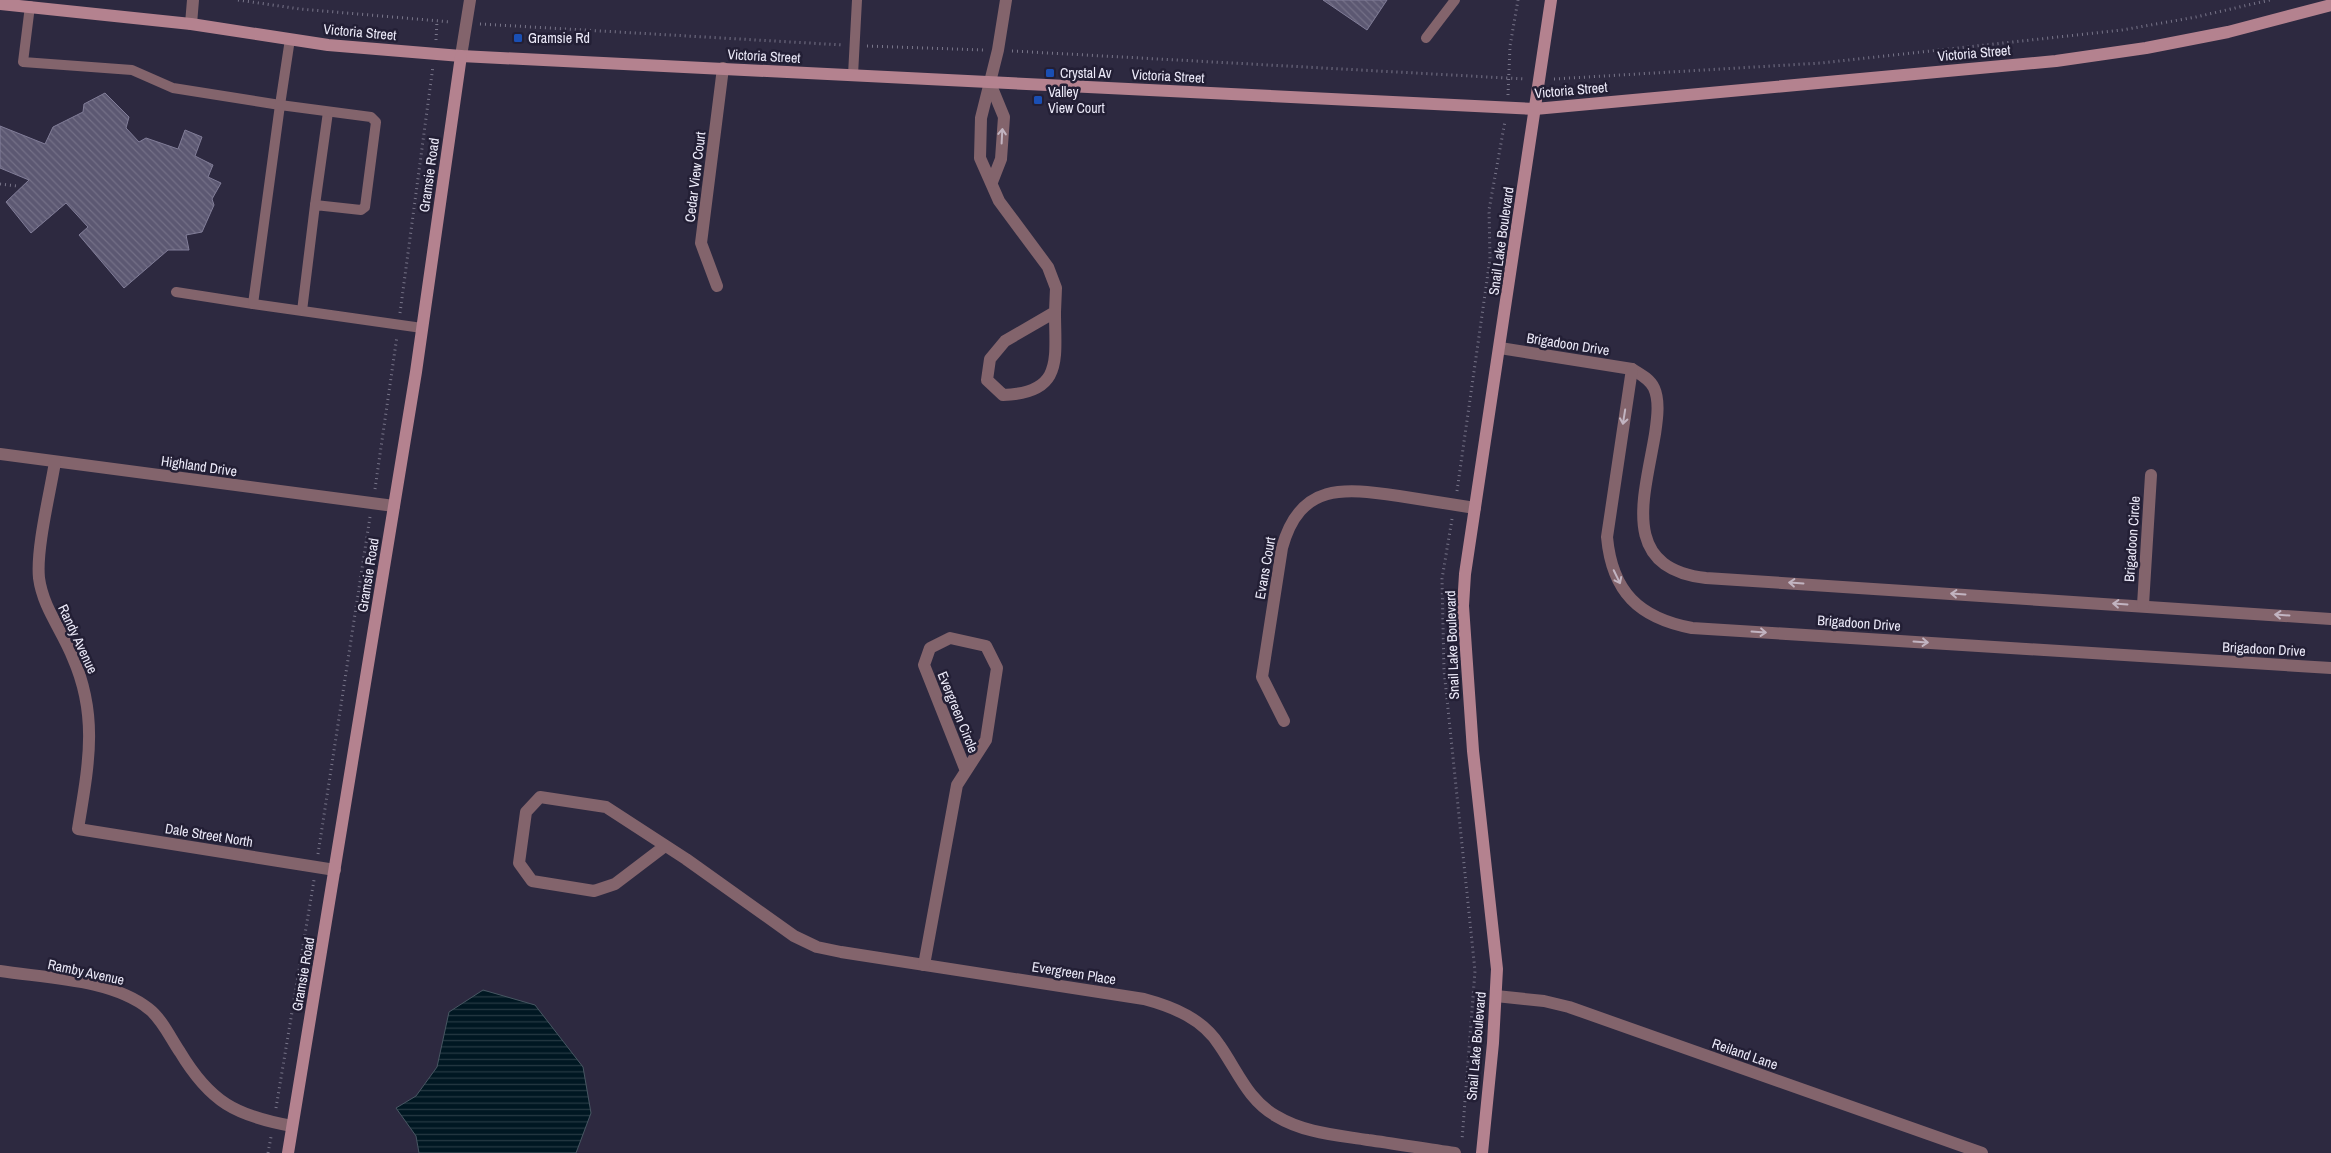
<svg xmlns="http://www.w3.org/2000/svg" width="2331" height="1153" font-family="'Archivo Narrow',sans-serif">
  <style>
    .water { fill: url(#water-rules); stroke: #475662 }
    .building { fill: url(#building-back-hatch); stroke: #827e99 }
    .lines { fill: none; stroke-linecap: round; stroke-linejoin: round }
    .path { stroke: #787589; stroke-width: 3; stroke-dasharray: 1 4; stroke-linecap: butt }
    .lane { stroke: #83646c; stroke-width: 10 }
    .street { stroke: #83646c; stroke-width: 12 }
    .secondary { stroke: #b4828f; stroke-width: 12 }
    .oneway { stroke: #c2b4c1 }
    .transit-dot { fill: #1a4fb4; stroke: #231f35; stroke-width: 2 }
    .labels { text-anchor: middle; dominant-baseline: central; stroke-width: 5; stroke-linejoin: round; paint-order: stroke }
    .street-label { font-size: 14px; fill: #eceaf9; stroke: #231f35 }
    .poi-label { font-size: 14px; fill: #eceaf9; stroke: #231f35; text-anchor: start }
  </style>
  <defs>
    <pattern id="water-rules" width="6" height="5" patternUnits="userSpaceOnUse" patternTransform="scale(1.25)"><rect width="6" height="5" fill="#001722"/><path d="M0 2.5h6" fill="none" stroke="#253943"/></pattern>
    <pattern id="building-back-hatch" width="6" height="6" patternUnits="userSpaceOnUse" patternTransform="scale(1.25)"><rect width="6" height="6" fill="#5c5872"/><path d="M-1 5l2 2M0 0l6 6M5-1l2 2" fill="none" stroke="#747087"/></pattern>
  </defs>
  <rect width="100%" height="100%" fill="#2d2940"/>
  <!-- water -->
  <polygon class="water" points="483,990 535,1005 583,1067 591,1113 576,1153 419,1153 416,1136 396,1108 416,1096 437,1067 449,1012"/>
  <!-- building -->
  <g class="building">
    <polygon points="1323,0 1387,0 1367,30"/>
    <polygon points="105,93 129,117 126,128 139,142 146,138 178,149 185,130 202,137 195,156 213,165 208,177 221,183 212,199 214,205 202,232 186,235 189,250 168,250 124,288 79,235 88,227 66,203 31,233 6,202 29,180 0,168 0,126 45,144 53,127 83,112 84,104"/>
  </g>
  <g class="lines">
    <!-- path -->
    <g class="path">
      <polyline points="238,0 300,9 451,22"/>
      <polyline points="480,24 843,45"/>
      <polyline points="436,40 437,21"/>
      <polyline points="867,46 983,50"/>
      <polyline points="1012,51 1525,79"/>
      <polyline points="1554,79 1821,63 2122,30 2196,17 2270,0"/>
      <polyline points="1508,95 1510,46 1518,0"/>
      <polyline points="0,184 17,186"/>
      <polyline points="400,313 433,66"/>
      <polyline points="375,489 397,336"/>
      <polyline points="1457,491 1490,259 1489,210 1505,121"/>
      <polyline points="1452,519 1442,579 1444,670 1475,971 1462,1140"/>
      <polyline points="318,854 370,517"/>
      <polyline points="276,1108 314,880"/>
      <polyline points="268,1153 271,1137"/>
    </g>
    <!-- lane -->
    <g class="lane">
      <polyline points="30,6 23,62 132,70 173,88 280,105 290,39"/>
      <polyline points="1426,38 1455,0"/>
      <polyline points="853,75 857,0"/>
      <polyline points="315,205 328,112"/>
      <polyline points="176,292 253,304"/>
      <polyline points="302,311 315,205 361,210 365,207 376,122 371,117 280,105 253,304 422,328"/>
    </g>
    <!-- street -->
    <g class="street">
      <path d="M1006 0 998 50 981 118 980 158 999 201 1048 267 1056 288 1055 312 1005 341 990 359 987 380 1003 395C1064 393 1055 359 1055 312"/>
      <polyline points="191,24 193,0"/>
      <polyline points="461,56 470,0"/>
      <polyline points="990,83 1004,117 1001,159 992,182"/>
      <polyline points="717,286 701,243 723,68"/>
      <path d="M1500 348 1632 369C1640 374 1650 379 1654 388 1660 401 1657 420 1655 434 1645 495 1618 568 1706 578L2331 619"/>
      <path d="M1632 369 1607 537C1612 592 1639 618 1692 628L2331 668"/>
      <polyline points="0,454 394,506"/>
      <path d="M55 462C50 493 36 549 39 578 43 608 62 630 73 658 99 717 88 767 78 829L335 870"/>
      <polyline points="2143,605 2151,475"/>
      <path d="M1284 721 1262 677 1282 548C1300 482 1344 488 1399 496 1424 500 1450 504 1475 508"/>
      <path d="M665 846 615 884 594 891 532 881 519 863 526 812 540 797 606 807 686 859 794 936 817 947 841 952 1144 999C1174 1007 1203 1019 1220 1046 1238 1072 1248 1100 1276 1116 1304 1133 1337 1135 1368 1140 1397 1144 1426 1149 1455 1153"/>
      <polyline points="924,965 957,785 986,740 997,668 986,646 950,638 930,648 924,665 966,771"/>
      <path d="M0 971C46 978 112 979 149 1009 162 1019 171 1039 180 1052 210 1102 236 1116 292 1126"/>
      <polyline points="1496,996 1544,1001 1569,1007 1982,1153"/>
    </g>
    <!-- secondary -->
    <g class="secondary">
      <polyline points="0,4 191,24 328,45 461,56 1535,109 2056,61 2146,48 2228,32 2331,5"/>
      <polyline points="288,1153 416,372 461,56"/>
      <polyline points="1482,1153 1493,1043 1497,969 1473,751 1463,606 1465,574 1551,0"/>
    </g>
  </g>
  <!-- one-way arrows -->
  <defs><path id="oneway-shaft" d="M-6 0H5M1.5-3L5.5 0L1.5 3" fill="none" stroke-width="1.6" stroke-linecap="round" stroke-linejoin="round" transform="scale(1.25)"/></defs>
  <g class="oneway">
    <use href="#oneway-shaft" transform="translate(1002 136) rotate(-87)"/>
    <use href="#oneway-shaft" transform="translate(1624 417) rotate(99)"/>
    <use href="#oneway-shaft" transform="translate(1617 577) rotate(64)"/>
    <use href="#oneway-shaft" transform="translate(1796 583) rotate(-176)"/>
    <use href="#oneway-shaft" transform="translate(1958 594) rotate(-176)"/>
    <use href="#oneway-shaft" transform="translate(2120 604) rotate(-176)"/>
    <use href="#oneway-shaft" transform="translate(2282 615) rotate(-176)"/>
    <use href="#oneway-shaft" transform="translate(1759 632) rotate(4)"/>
    <use href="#oneway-shaft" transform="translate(1921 642) rotate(4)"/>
  </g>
  <!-- markers -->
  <g class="transit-dot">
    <rect x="513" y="33" width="10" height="10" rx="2.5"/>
    <rect x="1045" y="68" width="10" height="10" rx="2.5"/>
    <rect x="1033" y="95" width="10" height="10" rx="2.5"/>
  </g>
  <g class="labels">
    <!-- street labels -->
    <g class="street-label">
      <text transform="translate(360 32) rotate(5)">Victoria Street</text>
      <text transform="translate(1974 53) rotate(-5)">Victoria Street</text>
      <text transform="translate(764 56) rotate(3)">Victoria Street</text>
      <text transform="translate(1168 76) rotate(3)">Victoria Street</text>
      <text transform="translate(1571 90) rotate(-5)">Victoria Street</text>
      <text transform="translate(429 175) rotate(-82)">Gramsie Road</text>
      <text transform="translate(695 177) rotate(-83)">Cedar View Court</text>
      <text transform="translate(1501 241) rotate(-82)">Snail Lake Boulevard</text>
      <text transform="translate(1568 344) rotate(9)">Brigadoon Drive</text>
      <text transform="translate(199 466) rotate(8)">Highland Drive</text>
      <text transform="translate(2132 539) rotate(-86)">Brigadoon Circle</text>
      <text transform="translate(1265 568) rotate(-80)">Evans Court</text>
      <text transform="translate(368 575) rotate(-81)">Gramsie Road</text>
      <text transform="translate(1859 623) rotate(4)">Brigadoon Drive</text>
      <text transform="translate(78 639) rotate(65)">Randy Avenue</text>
      <text transform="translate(1452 645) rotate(-92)">Snail Lake Boulevard</text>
      <text transform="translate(2264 649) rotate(3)">Brigadoon Drive</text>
      <text transform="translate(958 712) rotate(68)">Evergreen Circle</text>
      <text transform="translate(209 835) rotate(9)">Dale Street North</text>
      <text transform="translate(86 972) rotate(12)">Ramby Avenue</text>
      <text transform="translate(1074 973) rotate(9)">Evergreen Place</text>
      <text transform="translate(303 974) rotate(-80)">Gramsie Road</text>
      <text transform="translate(1476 1046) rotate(-85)">Snail Lake Boulevard</text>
      <text transform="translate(1745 1054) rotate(19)">Reiland Lane</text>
    </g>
    <!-- poi labels -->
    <g class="poi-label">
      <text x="528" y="38">Gramsie Rd</text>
      <text x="1060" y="73">Crystal Av</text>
      <text x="1048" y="92">Valley<tspan x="1048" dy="16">View Court</tspan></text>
    </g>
  </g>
</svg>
